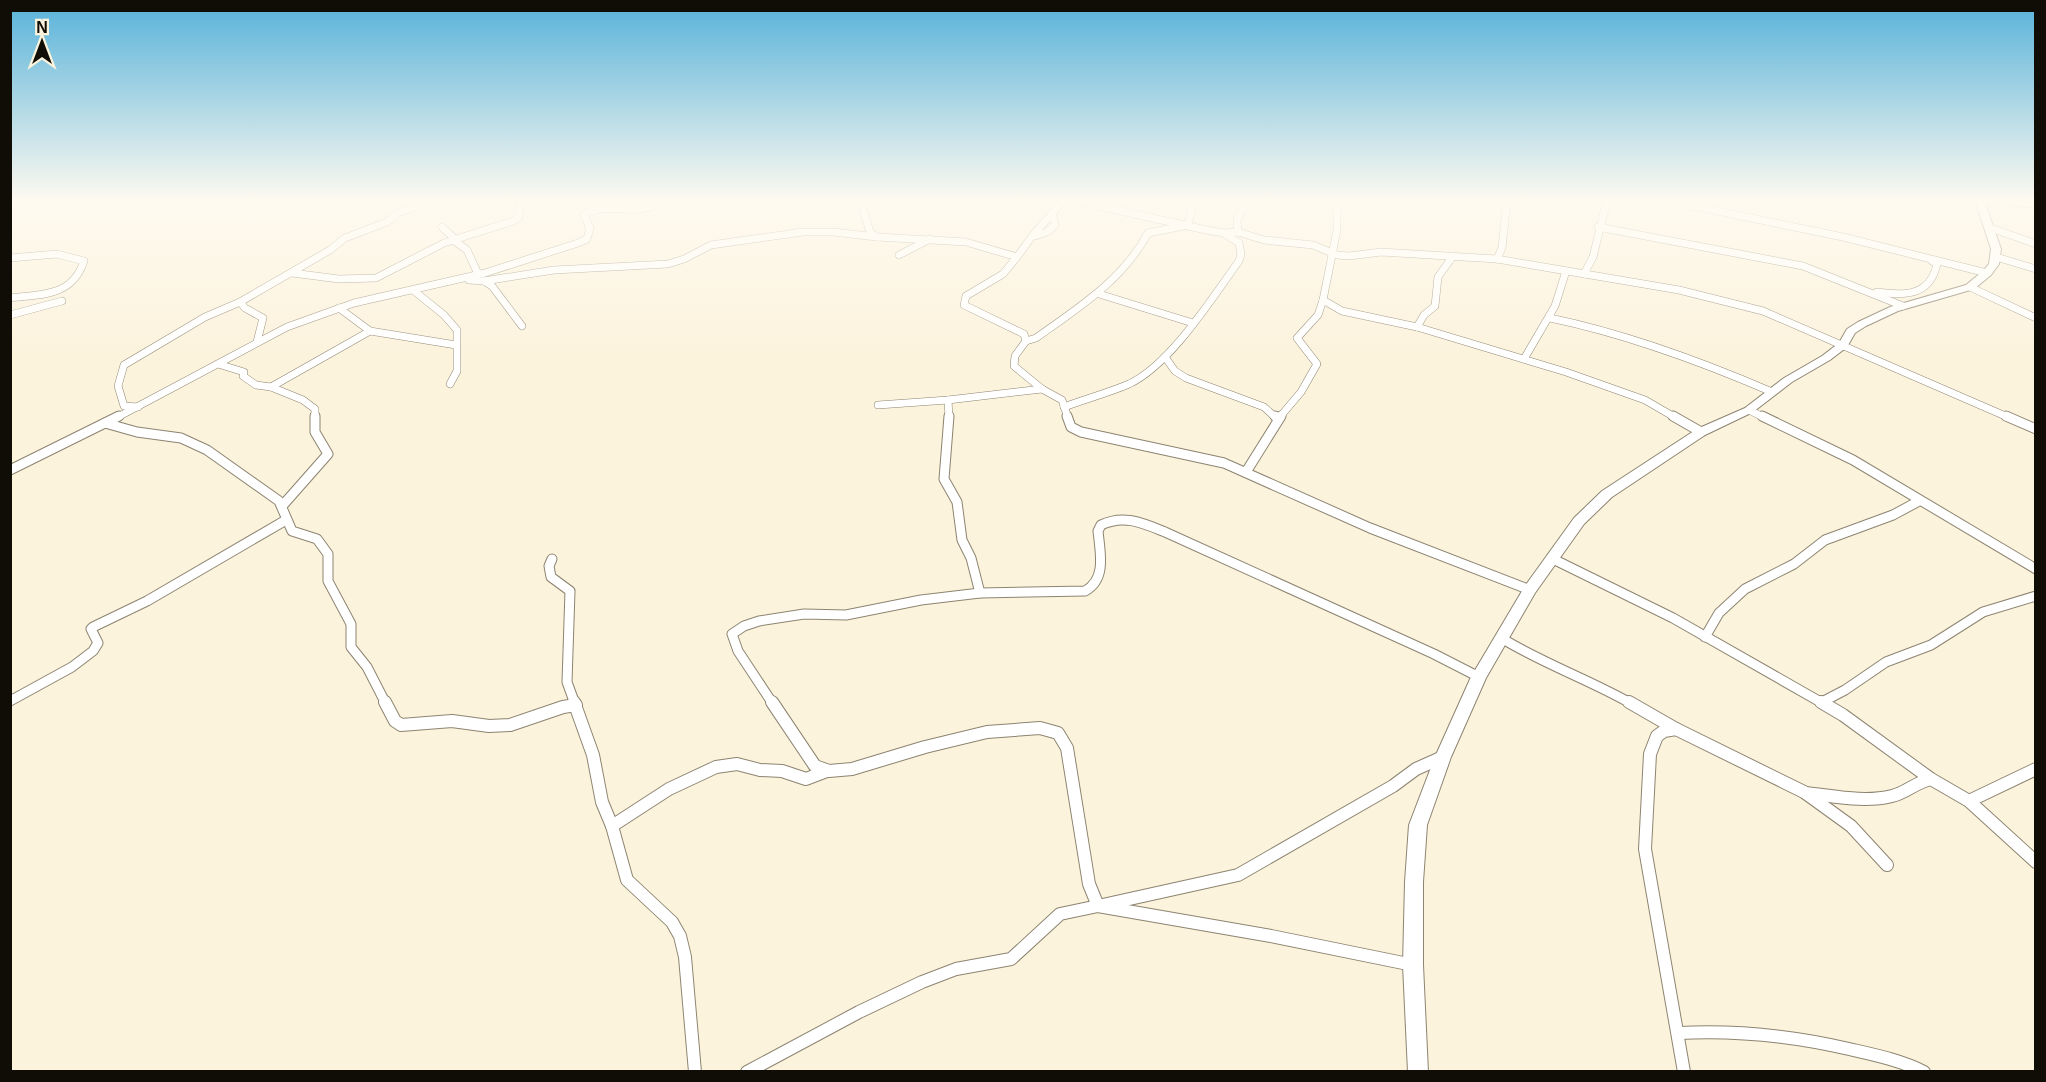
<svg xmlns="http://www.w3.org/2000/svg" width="2046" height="1082" font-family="Arial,sans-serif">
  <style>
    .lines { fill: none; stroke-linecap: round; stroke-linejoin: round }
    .street-far2-casing { stroke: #8d8471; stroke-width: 8 }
    .street-far1-casing { stroke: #8d8471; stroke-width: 11 }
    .street-casing { stroke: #8d8471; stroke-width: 14 }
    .secondary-casing { stroke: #8d8471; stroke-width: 2 }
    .street-far2 { stroke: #fff; stroke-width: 7 }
    .street-far1 { stroke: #fff; stroke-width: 9 }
    .street { stroke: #fff; stroke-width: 12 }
    .secondary { fill: #fff; fill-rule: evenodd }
  </style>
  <rect width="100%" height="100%" fill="#fcf3dd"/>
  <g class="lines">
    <defs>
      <g id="street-far2">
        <polyline points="856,200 861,203 870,232 877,237 966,242 1017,257 1003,274 966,296 964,305 1024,334 1026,341 1015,356 1014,366 1042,389 1062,400 1068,418"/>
        <polyline points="1072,200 1206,230 1224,233 1238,232 1264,240 1313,245 1337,255 1349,256 1381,252 1497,259 1679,290 1763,311 2010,418"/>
        <polyline points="1337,200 1337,230 1323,300 1342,311 1417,327 1566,372 1645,400 1676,418"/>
        <polyline points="1664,200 1843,237 1987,273"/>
        <polyline points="1979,201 2036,204"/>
        <polyline points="442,227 455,239"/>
        <polyline points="1598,227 1803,266 1903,306"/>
        <polyline points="1988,227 2036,244"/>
        <polyline points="1238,232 1237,220 1247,200"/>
        <polyline points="1035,236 1047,232 1055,225 1052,213"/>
        <polyline points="453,240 467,250 478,274"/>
        <polyline points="899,255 930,239"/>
        <polyline points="1017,257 1033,235 1064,200"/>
        <polyline points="1996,257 2036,269"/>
        <path d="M10 258 57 254 84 261C72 297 42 294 10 298"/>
        <polyline points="1497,259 1502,248 1507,200"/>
        <polyline points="292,273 339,279 376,278 444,243 513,221 519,217 521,200"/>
        <polyline points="1584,274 1593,257 1607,200"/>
        <polyline points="469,280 484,281 554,270 668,264 684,259 711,245 803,232 833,232 877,237"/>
        <polyline points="484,281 492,286 522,326"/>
        <polyline points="1970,287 2036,318"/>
        <polyline points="413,290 444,315 457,330 457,371 450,384"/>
        <path d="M1877 292C1905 296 1930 296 1937 264L1932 261"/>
        <polyline points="1099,294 1193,323"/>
        <polyline points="339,308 370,331 456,345"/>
        <polyline points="10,315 62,301"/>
        <path d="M1550 318C1627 334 1700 361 1772 392"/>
        <polyline points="1417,327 1424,315 1435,306 1438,277 1453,256"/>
        <path d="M1026 341 1036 338C1078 308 1123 280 1148 233L1188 225 1193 205 1198 200"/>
        <polyline points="257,342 263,318 245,308 240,302 330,250 345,238 387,222 398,213 431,200"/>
        <polyline points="1165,357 1175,371 1186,378 1264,407 1276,418"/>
        <polyline points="1524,359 1555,306 1566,271"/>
        <polyline points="218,364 244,372 243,376 256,385 271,387 370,331"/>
        <polyline points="271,387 303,400 315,409 315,418"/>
        <polyline points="948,400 949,418"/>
        <polyline points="878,405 948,400 1042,389"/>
        <polyline points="138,407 124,406 118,386 124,365 205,317 240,302"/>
        <path d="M1064 407C1085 399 1108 393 1129 384 1171 364 1212 298 1239 261L1241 254 1239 243 1225 234"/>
        <polyline points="1749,410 1765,418"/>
        <path d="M116 418 287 327 354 303 485 273 578 243 587 239 590 228 584 215C602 204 620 211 640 209 649 208 658 204 667 200"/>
        <polyline points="1279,418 1301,392 1317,364 1297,338 1318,315 1323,300"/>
      </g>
      <g id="street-far1">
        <polyline points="949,416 944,479 957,502 962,540 971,558 980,593"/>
        <polyline points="1067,416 1071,427 1081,432 1224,463 1370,528 1530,590"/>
        <polyline points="1275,416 1278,419"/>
        <polyline points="1673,416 1701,432"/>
        <polyline points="1762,416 1853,460 2036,569"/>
        <polyline points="2006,416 2036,429"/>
        <polyline points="105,423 137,432 181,438 207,450 279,501 292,531 317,539 328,554 328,581 351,624 351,647 367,667 386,704"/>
        <polyline points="10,470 119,416"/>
        <polyline points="1246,472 1281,416"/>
        <polyline points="283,505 328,454 315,432 315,416"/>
        <polyline points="1551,558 1673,618 1824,704"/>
        <polyline points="552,559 549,566 551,577 570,591 567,682 575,704"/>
        <polyline points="1705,637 1719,613 1745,589 1794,564 1825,540 1893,515 1919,501"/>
        <path d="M1503 639C1544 664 1590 680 1632 704"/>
        <polyline points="10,701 72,667 93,651 98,643 91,629 93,627 147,601 286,520"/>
        <polyline points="1822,702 1845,690 1886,662 1931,645 1983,612 2036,596"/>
        <path d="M773 704 738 651 732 634 744 626 759 621 804 614 846 615 921 600 980 593 1085 591C1107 579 1100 552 1098 531L1101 525C1124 514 1143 523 1165 532L1434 654 1479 677"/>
      </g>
      <g id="street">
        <polyline points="385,702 395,721 401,725 452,721 489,726 510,725 563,707 576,705"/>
        <polyline points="574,702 593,755 602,802 612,826 627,880 672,922 680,936 685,957 695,1072"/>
        <polyline points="772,702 815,766 829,771 852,769 925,747 987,732 1040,728 1058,733 1067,748 1089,884 1098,906 1238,875 1393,786 1416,769 1443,757"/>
        <polyline points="1629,702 1676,729 1804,792 1851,826 1887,865"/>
        <polyline points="1821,702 1843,715 1931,779 1969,801 2036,862"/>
        <polyline points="1676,729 1664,731 1657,736 1650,754 1645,849 1684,1072"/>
        <path d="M1806 793C1834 796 1864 803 1892 796 1906 793 1916 782 1931 779"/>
        <polyline points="1969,801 2036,769"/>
        <polyline points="612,826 669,789 716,767 737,764 760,770 782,771 806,779 827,771"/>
        <path d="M1679 1033C1737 1030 1793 1036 1849 1049 1875 1055 1900 1060 1924 1072"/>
        <polyline points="747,1072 859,1012 922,982 956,969 1011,959 1060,914 1098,906 1271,936 1413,965"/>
      </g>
      <polygon id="secondary" points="1975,200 1984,200 2001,249 1999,264 1991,275 1974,289 1898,311 1866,326 1855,333 1847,347 1830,360 1792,382 1753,412 1705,435 1612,497 1584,524 1535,593 1486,678 1451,757 1427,825 1423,882 1423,965 1428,1072 1408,1072 1403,965 1405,882 1409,825 1435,757 1471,677 1525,586 1574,518 1602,491 1697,429 1745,408 1784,378 1822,356 1839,343 1847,329 1858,322 1890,307 1966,285 1983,271 1989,264 1991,249"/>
    </defs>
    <!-- street-far2 casing -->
    <use href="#street-far2" class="street-far2-casing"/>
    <!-- street-far1 casing -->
    <use href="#street-far1" class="street-far1-casing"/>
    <!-- street casing -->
    <use href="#street" class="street-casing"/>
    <!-- secondary casing -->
    <use href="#secondary" class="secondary-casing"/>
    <!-- street-far2 -->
    <use href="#street-far2" class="street-far2"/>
    <!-- street-far1 -->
    <use href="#street-far1" class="street-far1"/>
    <!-- street -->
    <use href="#street" class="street"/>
    <!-- secondary -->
    <use href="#secondary" class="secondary"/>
  </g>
  <!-- sky -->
  <linearGradient id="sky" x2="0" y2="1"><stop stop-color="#57b2da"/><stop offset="0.57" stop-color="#fefaf0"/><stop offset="1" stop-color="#fefaf0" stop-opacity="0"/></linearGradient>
  <rect width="2046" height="352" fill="url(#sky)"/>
  <!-- border -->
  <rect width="2046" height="1082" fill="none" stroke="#100d06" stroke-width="24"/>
  <!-- north arrow -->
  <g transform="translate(42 42)" stroke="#fcf3dd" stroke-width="4.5" paint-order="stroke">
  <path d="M0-4.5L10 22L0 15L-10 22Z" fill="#100d06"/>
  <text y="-9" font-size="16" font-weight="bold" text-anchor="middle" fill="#100d06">N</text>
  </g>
</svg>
